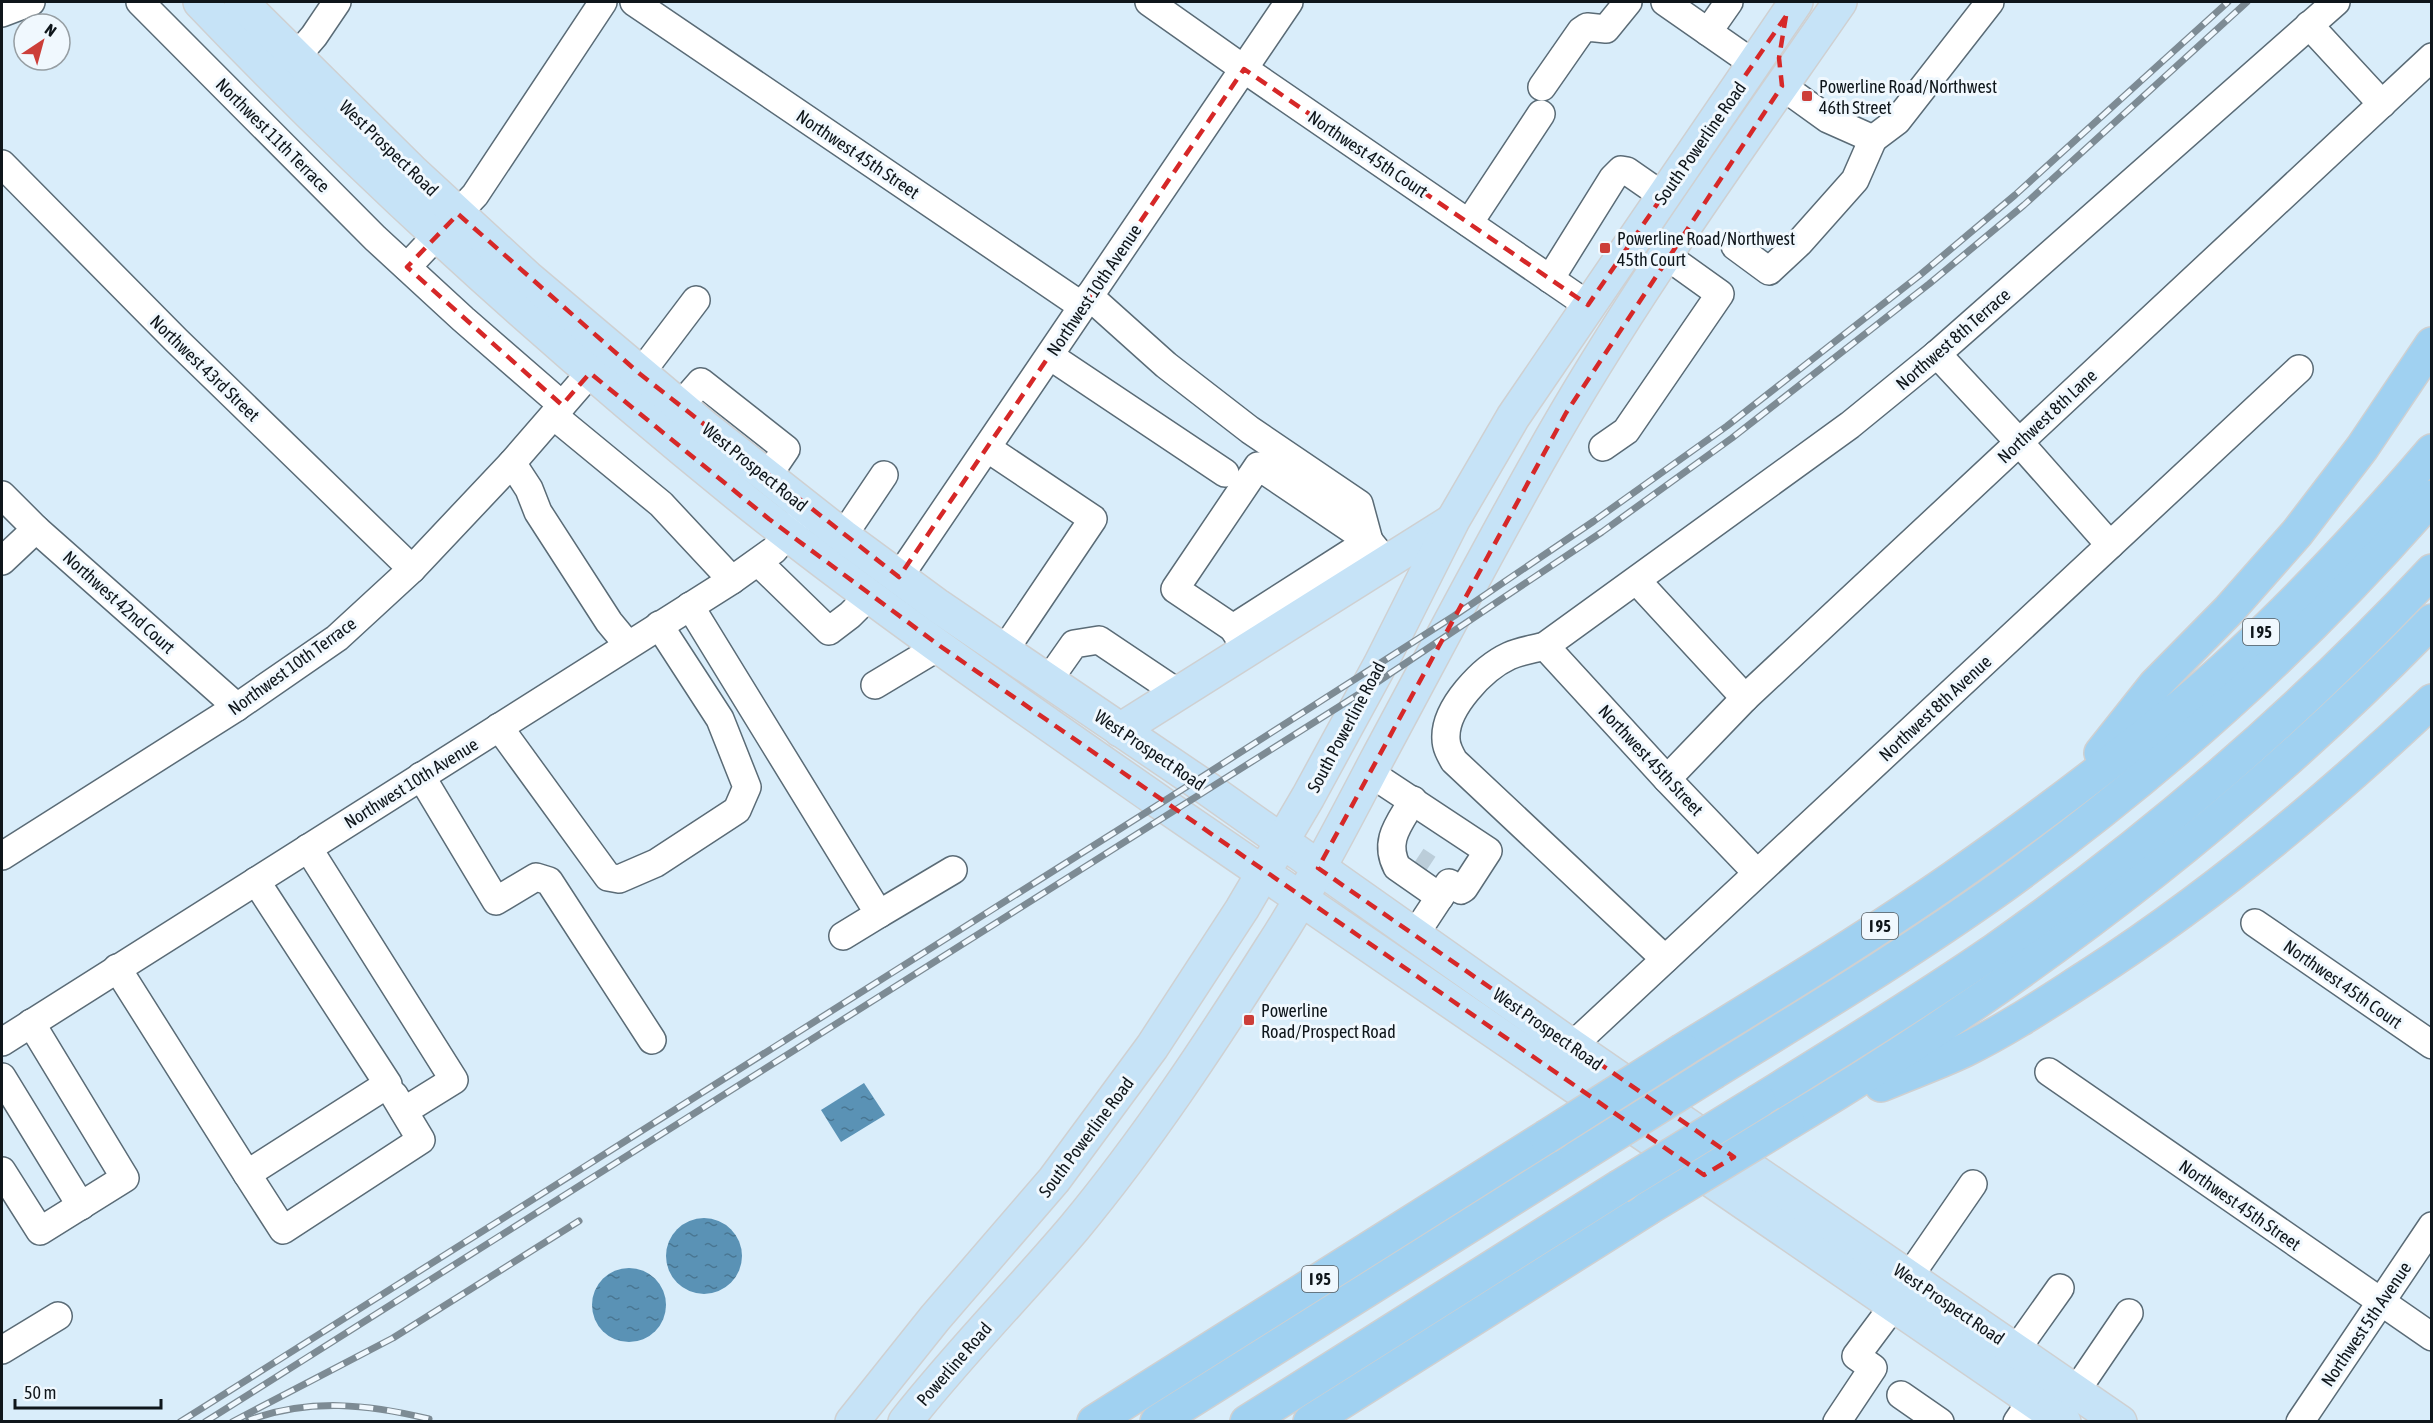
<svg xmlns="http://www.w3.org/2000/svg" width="2433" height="1423" font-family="'Asap Condensed',sans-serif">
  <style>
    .water { fill: url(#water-ripples) }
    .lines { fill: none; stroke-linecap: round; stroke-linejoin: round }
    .minor-tunnel { stroke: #bbcdd9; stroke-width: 27; stroke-dasharray: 27 14; stroke-linecap: butt }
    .minor-casing { stroke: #5a6b76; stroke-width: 30 }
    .major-casing { stroke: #cfd0d1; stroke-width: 36 }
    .highway-casing { stroke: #cfd0d1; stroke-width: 36 }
    .minor { stroke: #fff; stroke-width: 27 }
    .major { stroke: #c6e3f7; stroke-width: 33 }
    .highway { stroke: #a0d1f1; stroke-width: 33 }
    .rail-casing { stroke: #7d8b94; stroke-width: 7 }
    .rail { stroke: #f0f8fe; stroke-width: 4.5; stroke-dasharray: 14; stroke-linecap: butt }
    .highway-bridge-casing { stroke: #cfd0d1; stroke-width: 36; stroke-linecap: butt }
    .highway-bridge { stroke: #a0d1f1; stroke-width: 33 }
    .marked { fill: none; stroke: #d62828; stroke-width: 4.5; stroke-dasharray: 12 8; stroke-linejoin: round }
    .poi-dot { fill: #cc3e39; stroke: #f0f8fe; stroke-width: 2 }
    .labels { text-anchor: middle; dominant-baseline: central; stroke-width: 6; stroke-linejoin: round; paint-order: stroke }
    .shield { fill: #f0f8fe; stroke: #525a5f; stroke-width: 1.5 }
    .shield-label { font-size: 16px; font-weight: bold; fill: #0f161b }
    .poi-label { font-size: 18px; fill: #0f161b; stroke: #f0f8fe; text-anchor: start }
    .street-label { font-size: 18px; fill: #0f161b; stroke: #f0f8fe }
  </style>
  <defs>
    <pattern id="water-ripples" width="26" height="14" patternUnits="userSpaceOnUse" patternTransform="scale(1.5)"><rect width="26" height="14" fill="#5a92b5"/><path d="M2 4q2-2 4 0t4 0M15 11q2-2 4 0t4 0" fill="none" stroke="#497692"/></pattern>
  </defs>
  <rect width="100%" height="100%" fill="#d9edfa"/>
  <!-- water -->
  <g class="water">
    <polygon points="864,1083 885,1115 841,1142 821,1110"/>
    <circle cx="704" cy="1256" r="38"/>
    <circle cx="629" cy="1305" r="37"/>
  </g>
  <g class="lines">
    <!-- minor-tunnel -->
    <polyline class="minor-tunnel" points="1416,860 1428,868"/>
    <defs>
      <g id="minor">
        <polyline points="140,2 375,238 463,319 562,405"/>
        <polyline points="634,2 1082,306"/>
        <polyline points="1149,2 1244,69 1588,305"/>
        <polyline points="1665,2 1754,64"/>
        <polyline points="2,13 31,2"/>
        <polyline points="2309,25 2382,104"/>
        <polyline points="1708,32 1729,2"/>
        <polyline points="296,57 314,36 337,2"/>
        <polyline points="1782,86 1828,119 1873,139 1897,121 1990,2"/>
        <polyline points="1542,87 1581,31 1587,27 1606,29 1628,2"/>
        <polyline points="2,164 176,340 412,569"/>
        <polyline points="1469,223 1541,114"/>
        <polyline points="1735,246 1769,271 1799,243 1855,180 1873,139"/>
        <polyline points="407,267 475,195 603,2"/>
        <polyline points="1550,279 1613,178 1621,170 1627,171 1663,196"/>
        <polyline points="1089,296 1166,365 1250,430 1359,504 1369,541"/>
        <polyline points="1937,354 2019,442 2110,545"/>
        <polyline points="1050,356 1225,473"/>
        <polyline points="640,374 696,300"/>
        <polyline points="680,406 701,382 786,449 767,477"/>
        <polyline points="554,416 661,504 732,580"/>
        <polyline points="1603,447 1626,431 1720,294 1667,256"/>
        <polyline points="987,448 1093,519 1004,651"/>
        <polyline points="512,463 529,489 538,512 609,622 628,645"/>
        <polyline points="2,495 36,529 237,707"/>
        <polyline points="843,536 884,475"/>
        <polyline points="2,561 36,529"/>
        <polyline points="759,563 829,631 850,615 870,595"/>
        <polyline points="899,577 1289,2"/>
        <polyline points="1637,581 1745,698"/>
        <polyline points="690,606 879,914 843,936"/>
        <polyline points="1233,628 1175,589 1258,466 1369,541"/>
        <polyline points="1243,644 1233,628 1369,541 1378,552"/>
        <polyline points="1545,646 1667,779 1757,873"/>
        <polyline points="1048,681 1074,644 1099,640 1178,693"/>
        <polyline points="875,685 940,646"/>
        <polyline points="499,727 608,877 619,879 656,863 737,810 747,787 720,719 659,625"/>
        <polyline points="1370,773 1488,851 1464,888 1461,890 1449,883 1414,936"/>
        <polyline points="421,776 496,901 536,877 549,881 652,1040"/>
        <polyline points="1667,779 1745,698 2432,57"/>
        <path d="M1413 800C1400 823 1383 840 1397 867L1440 897"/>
        <polyline points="308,848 454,1080 404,1111"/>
        <polyline points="2,856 237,707 337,638 412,569 512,463 590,373"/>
        <polyline points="879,914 953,870"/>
        <polyline points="2255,923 2432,1045"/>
        <path d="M1665 959 1454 761C1450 754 1446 747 1446 739 1444 708 1483 668 1509 656 1520 651 1534 649 1545 646L1850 425 1937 354 2336 2"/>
        <polyline points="117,968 247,1174 388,1084 256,881"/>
        <polyline points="2,1042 732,580 774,550 800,520"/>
        <polyline points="1572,1046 2299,369"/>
        <polyline points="2049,1072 2432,1337"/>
        <polyline points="2,1077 81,1206"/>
        <polyline points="2,1171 40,1231 125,1178 31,1023"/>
        <polyline points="247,1174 283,1230 421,1140 394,1095"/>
        <polyline points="1909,1277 1973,1184"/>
        <polyline points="2,1350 58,1316"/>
        <polyline points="2016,1350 2060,1288"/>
        <polyline points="2076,1391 2129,1313"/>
        <polyline points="1901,1395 1940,1422"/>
        <polyline points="1837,1422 1873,1368 1856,1356 1894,1305"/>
        <polyline points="2017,1422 2032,1400"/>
        <polyline points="2300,1422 2432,1226"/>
      </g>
      <g id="major">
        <path d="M200 2C371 181 555 347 748 503 881 609 1022 706 1161 803L2064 1422"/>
        <polyline points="241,2 414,173 527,277 707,429 843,536 938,606 1208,789 1572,1046 2120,1422"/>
        <polyline points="1120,730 1452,521"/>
        <polyline points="852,1422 935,1318 1054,1180 1152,1047 1242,909 1308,797 1381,663 1453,520 1513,417 1796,2"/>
        <path d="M905 1422C958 1354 1019 1293 1074 1228 1147 1140 1210 1044 1271 948 1310 888 1343 824 1376 761 1430 661 1483 559 1539 460 1628 301 1736 152 1840 2"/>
      </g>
      <g id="highway">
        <polyline points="2101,753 2155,685 2229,610 2297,533 2362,448 2432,344"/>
        <path d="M1683 1050C1774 994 1865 939 1953 878 2031 824 2107 766 2181 706 2271 631 2356 540 2432 451"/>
        <path d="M1714 1072C1811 1012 1909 953 2003 886 2159 773 2305 643 2432 497"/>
        <path d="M1881 1085C1909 1073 1938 1063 1965 1050 2008 1029 2048 1002 2087 977 2211 897 2324 803 2432 701"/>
        <path d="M1759 1101C1838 1052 1918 1003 1995 950 2153 839 2300 712 2432 571"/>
        <path d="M1788 1123C2024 982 2240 819 2432 621"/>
        <polyline points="1094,1422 1546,1137"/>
        <polyline points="1157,1422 1577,1158"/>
        <polyline points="1247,1422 1619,1187"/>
        <polyline points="1310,1422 1647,1209"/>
      </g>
    </defs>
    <!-- minor casing -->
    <use href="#minor" class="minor-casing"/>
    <!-- major casing -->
    <use href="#major" class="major-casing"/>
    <!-- highway casing -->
    <use href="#highway" class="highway-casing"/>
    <!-- minor -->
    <use href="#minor" class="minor"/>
    <!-- major -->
    <use href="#major" class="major"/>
    <!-- highway -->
    <use href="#highway" class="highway"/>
    <defs>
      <g id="rail">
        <path d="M249 1420C310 1398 368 1404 429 1419"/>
        <polyline points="180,1422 1161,803 1454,616 1594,521 1727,426 1920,275 2015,195 2228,2"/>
        <polyline points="205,1422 1367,689 1602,532 1732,438 1929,284 2024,205 2247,2"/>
        <polyline points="232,1422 393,1338 579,1221"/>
      </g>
    </defs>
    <!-- rail casing -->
    <use href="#rail" class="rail-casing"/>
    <!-- rail -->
    <use href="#rail" class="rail"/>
    <defs>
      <g id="highway-bridge">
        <polyline points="1546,1137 1683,1050"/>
        <polyline points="1577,1158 1714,1072"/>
        <polyline points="1619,1187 1759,1101"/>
        <polyline points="1647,1209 1788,1123"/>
      </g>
    </defs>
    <!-- highway-bridge casing -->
    <use href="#highway-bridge" class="highway-bridge-casing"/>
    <!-- highway-bridge -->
    <use href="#highway-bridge" class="highway-bridge"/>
  </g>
  <!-- marked area -->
  <path class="marked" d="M1786 16 1779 58 1782 86 1566 413 1318 868 1734 1157 1704 1175 940 646 769 519 590 373 562 405 407 267 458 214 640 374 899 577 1244 69 1588 305Z"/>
  <!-- markers -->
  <g class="poi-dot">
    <rect x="1801" y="90" width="12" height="12" rx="3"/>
    <rect x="1599" y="242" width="12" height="12" rx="3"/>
    <rect x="1243" y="1014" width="12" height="12" rx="3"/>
  </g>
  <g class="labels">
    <!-- shield labels -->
    <g class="shield">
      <rect x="2243" y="619" width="36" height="26" rx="4.5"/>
      <rect x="1862" y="913" width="36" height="26" rx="4.5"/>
      <rect x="1302" y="1266" width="36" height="26" rx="4.5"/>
    </g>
    <g class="shield-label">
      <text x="2261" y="632">I 95</text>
      <text x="1880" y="926">I 95</text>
      <text x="1320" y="1279">I 95</text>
    </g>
    <!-- poi labels -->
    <g class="poi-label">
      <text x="1819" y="86">Powerline Road/Northwest<tspan x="1819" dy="21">46th Street</tspan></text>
      <text x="1617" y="238">Powerline Road/Northwest<tspan x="1617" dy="21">45th Court</tspan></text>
      <text x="1261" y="1010">Powerline<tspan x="1261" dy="21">Road/Prospect Road</tspan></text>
    </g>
    <!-- street labels -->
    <g class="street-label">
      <text transform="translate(273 135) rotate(45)">Northwest 11th Terrace</text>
      <text transform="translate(1700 143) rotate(-55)">South Powerline Road</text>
      <text transform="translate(389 148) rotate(44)">West Prospect Road</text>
      <text transform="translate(858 154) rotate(34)">Northwest 45th Street</text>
      <text transform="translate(1368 154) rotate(34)">Northwest 45th Court</text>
      <text transform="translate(1094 290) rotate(-56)">Northwest 10th Avenue</text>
      <text transform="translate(1953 339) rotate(-41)">Northwest 8th Terrace</text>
      <text transform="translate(205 368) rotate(44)">Northwest 43rd Street</text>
      <text transform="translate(2047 416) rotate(-43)">Northwest 8th Lane</text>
      <text transform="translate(755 467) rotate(39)">West Prospect Road</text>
      <text transform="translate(119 602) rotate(42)">Northwest 42nd Court</text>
      <text transform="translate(292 666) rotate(-36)">Northwest 10th Terrace</text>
      <text transform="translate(1935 708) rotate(-43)">Northwest 8th Avenue</text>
      <text transform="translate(1346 727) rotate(-62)">South Powerline Road</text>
      <text transform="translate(1150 750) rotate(34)">West Prospect Road</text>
      <text transform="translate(1651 760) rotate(47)">Northwest 45th Street</text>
      <text transform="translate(411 783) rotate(-32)">Northwest 10th Avenue</text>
      <text transform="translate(2343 984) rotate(35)">Northwest 45th Court</text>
      <text transform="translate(1548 1029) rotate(35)">West Prospect Road</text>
      <text transform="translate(1086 1137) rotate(-53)">South Powerline Road</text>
      <text transform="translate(2240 1205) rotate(35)">Northwest 45th Street</text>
      <text transform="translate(1949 1304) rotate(34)">West Prospect Road</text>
      <text transform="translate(2366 1324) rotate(-56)">Northwest 5th Avenue</text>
      <text transform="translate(954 1364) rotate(-49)">Powerline Road</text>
    </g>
  </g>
  <!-- border -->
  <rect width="2433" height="1423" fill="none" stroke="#0f161b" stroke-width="6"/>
  <!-- north arrow -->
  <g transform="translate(42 42) rotate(36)"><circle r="28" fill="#f0f8fe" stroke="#969ea3" stroke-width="1.5"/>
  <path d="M0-4.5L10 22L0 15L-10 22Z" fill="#cc3e39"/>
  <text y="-9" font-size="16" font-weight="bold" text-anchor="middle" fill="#0f161b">N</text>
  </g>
  <!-- scale -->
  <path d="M15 1399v9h146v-9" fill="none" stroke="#0f161b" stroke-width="3"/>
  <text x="24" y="1399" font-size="18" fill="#0f161b" stroke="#f0f8fe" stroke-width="4.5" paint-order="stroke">50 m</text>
</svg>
